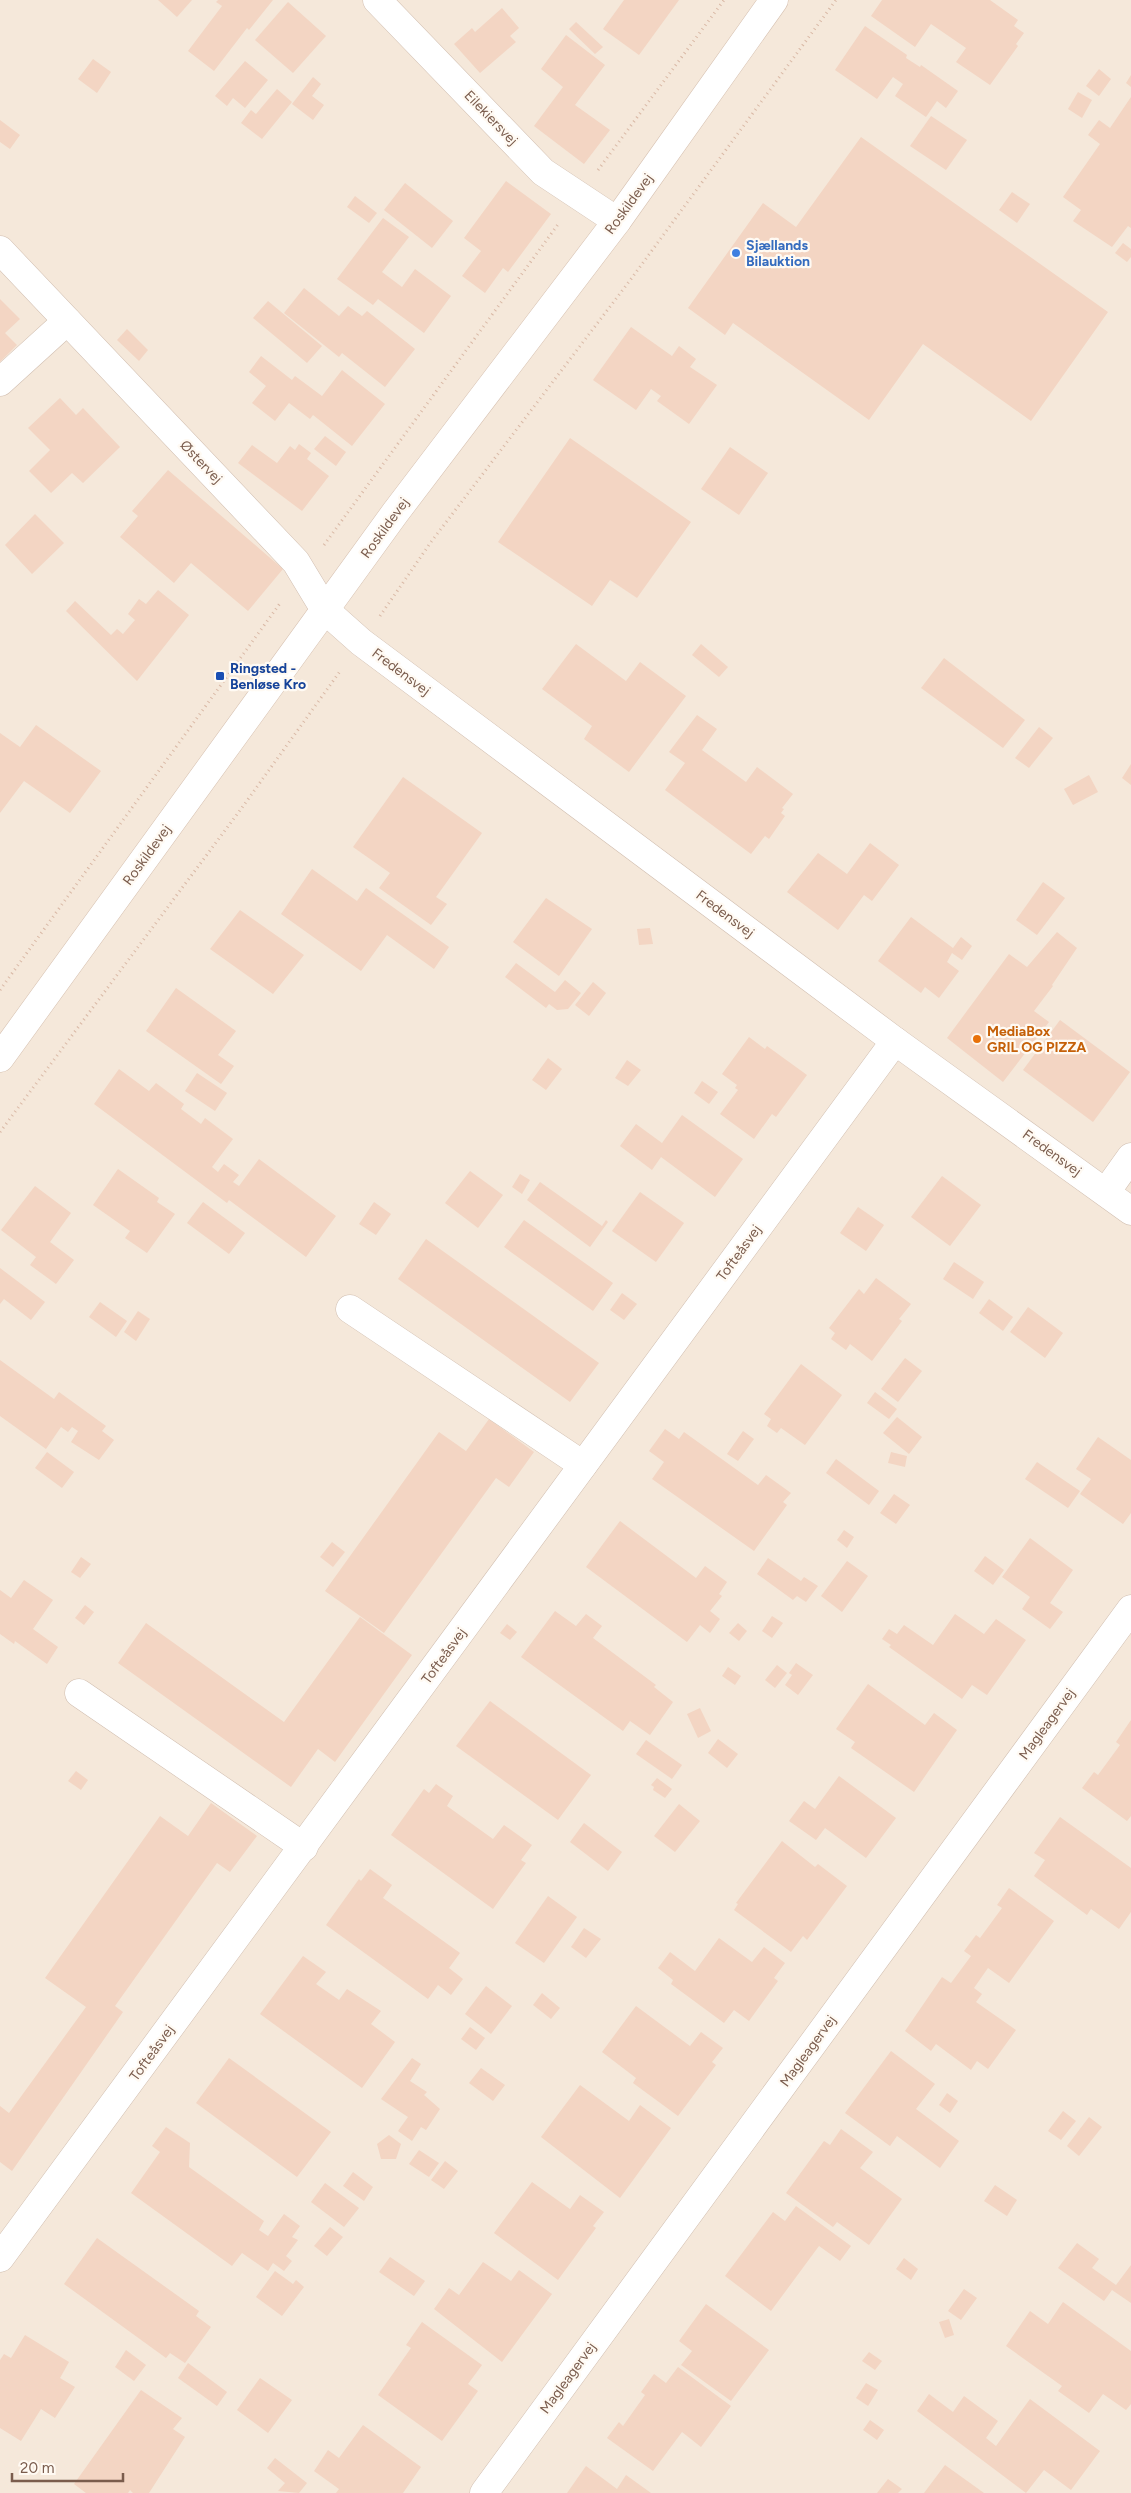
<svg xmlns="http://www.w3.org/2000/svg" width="1131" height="2493" font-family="Figtree,sans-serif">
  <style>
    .residential { fill: #f5e8da }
    .building { fill: #f3d5c3 }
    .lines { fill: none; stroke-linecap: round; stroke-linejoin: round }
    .street-casing { stroke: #d1beb0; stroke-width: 29 }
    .secondary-casing { stroke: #d6c0b0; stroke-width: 29 }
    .path { stroke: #d9b8a5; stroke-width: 3; stroke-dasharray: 1 4; stroke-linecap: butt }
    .street { stroke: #fff; stroke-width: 28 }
    .secondary { stroke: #fff; stroke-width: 28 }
    .shop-dot { fill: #3f7fe0; stroke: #fffaf3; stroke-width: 2 }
    .transit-dot { fill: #1a4fb4; stroke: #fffaf3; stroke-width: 2 }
    .food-dot { fill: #e8710a; stroke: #fffaf3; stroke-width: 2 }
    .labels { text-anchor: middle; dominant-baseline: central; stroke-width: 4.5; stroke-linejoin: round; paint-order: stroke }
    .street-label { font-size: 14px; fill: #7a5c4d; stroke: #fffaf3 }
    .shop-label { font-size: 14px; font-weight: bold; fill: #366cbe; stroke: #fffaf3; text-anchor: start }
    .transit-label { font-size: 14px; font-weight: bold; fill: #164399; stroke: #fffaf3; text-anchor: start }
    .food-label { font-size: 14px; font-weight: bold; fill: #c56008; stroke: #fffaf3; text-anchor: start }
  </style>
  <rect width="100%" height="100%" fill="#fdf6ec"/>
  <!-- residential -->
  <rect class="residential" x="0" y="0" width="1131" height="2493"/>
  <!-- building -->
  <g class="building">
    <polygon points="158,0 192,0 177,17"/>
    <polygon points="218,0 273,0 249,30 247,28 214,71 188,51 222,6 216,2"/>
    <polygon points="624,0 679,0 639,55 603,29"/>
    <polygon points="882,0 990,0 1018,20 1014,26 1024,33 1016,44 1018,46 990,85 956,62 966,48 931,24 915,47 871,16"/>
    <polygon points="288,2 326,36 293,73 255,40"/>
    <polygon points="502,8 519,28 510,36 516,42 480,73 454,44 472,28 475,32"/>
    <polygon points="576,22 603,47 595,54 569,29"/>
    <polygon points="865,26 907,55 906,58 920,67 921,65 958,91 946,108 937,101 926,117 895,96 903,84 893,77 877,99 835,70"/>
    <polygon points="566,35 605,65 575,105 610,130 584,164 534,126 563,87 541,69"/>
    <polygon points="93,59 111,72 97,93 78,79"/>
    <polygon points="245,61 268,80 245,108 233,98 227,106 215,96"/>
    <polygon points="1099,69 1111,79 1099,96 1086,86"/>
    <polygon points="1131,75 1131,87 1126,83"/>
    <polygon points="313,77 321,84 312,96 324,105 313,120 292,104"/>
    <polygon points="277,89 292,102 262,139 241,123 251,110 256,114"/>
    <polygon points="1078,92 1092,100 1082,118 1068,109"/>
    <polygon points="1131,97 1131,228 1128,226 1112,247 1073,221 1081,210 1063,197 1100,144 1088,135 1099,120 1110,128"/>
    <polygon points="931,116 967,140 946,170 910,146"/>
    <polygon points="0,120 20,135 10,149 0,142"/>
    <polygon points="861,137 1108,312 1031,421 923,344 869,420 733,323 725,335 688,308 763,203 796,227"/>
    <polygon points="506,181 551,214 508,272 503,268 485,293 462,276 481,251 464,238"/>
    <polygon points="405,183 453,221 432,248 384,210"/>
    <polygon points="1012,192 1030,204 1017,223 999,210"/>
    <polygon points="355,196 377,213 369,223 347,207"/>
    <polygon points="383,218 409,237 382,272 402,287 415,269 451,296 424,333 378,299 373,305 337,279"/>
    <polygon points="1123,243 1131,249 1131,257 1127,262 1115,253"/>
    <polygon points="304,288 339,316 348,306 362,316 367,311 415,349 385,387 342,353 339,357 284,313"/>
    <polygon points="0,299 20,319 5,333 17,345 0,362"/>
    <polygon points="268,301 322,346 307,363 253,318"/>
    <polygon points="631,327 672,356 679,346 696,359 690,367 717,385 689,424 657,401 661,396 651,389 636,410 593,380"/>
    <polygon points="127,329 148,350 139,361 117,340"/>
    <polygon points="261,356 292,380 295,376 322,396 342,370 385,404 352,446 313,415 310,419 289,403 275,421 252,403 266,386 249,372"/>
    <polygon points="60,398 76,415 83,408 120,447 83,483 72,473 51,493 29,471 50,450 28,428"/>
    <polygon points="325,436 346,452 336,466 314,449"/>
    <polygon points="570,438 691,522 637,598 610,580 592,606 498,542"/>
    <polygon points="299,444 311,453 307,459 329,476 302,511 238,463 252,445 277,463 290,446 295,450"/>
    <polygon points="730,447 768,473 739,515 701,489"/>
    <polygon points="168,470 283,569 248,611 191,563 174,583 120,537 138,516 132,511"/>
    <polygon points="35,514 64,543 32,574 5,545"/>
    <polygon points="158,590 189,615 137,681 66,611 75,601 111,635 117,629 123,634 135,620 128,614 139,599 146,604"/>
    <polygon points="576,644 626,681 640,662 686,696 629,772 584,739 592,726 542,689"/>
    <polygon points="701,644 728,667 719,677 692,655"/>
    <polygon points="944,658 1025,720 1003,748 921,688"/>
    <polygon points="697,715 717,729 702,750 746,782 757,767 793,794 782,808 784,809 781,813 785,816 769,839 765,836 751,854 665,790 685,763 669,752"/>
    <polygon points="36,725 101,771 70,813 24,781 0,813 0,733 20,747"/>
    <polygon points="1039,727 1053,738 1029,768 1015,758"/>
    <polygon points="1131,764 1131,785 1122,778"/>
    <polygon points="1089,775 1098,792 1073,805 1064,789"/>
    <polygon points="403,777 482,833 436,897 447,904 431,925 379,888 390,873 353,847"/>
    <polygon points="870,843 899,865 872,901 864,895 838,930 787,892 818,853 847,874"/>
    <polygon points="312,869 357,901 366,888 449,947 434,969 387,935 361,971 281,914"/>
    <polygon points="1043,882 1065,898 1037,935 1016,920"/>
    <polygon points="546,898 592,929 559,976 513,942"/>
    <polygon points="240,910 304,955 273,994 210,949"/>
    <polygon points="911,917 953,948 961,937 972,946 962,960 952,953 947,962 959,971 939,998 925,987 921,993 878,961"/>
    <polygon points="650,928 653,944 639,945 637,929"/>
    <polygon points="1057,932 1077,948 1052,985 1053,986 1034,1011 1049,1022 1003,1082 947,1038 1009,954 1027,967"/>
    <polygon points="516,963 555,992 565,980 581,993 568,1009 557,1010 549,1004 546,1008 505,977"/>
    <polygon points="593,982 606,993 589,1016 575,1005"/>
    <polygon points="176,988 236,1031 218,1055 234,1066 221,1084 146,1031"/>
    <polygon points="1060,1020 1130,1072 1093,1122 1023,1070"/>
    <polygon points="749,1037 765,1049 767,1046 807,1075 776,1117 772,1114 754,1139 720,1114 738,1090 735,1088 737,1085 722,1074"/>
    <polygon points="548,1058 562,1069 546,1090 532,1080"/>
    <polygon points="627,1060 641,1070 628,1086 615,1078"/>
    <polygon points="119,1069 149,1091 156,1083 184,1104 181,1109 201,1124 205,1118 233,1139 212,1167 218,1172 224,1164 239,1175 233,1182 239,1186 259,1159 336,1216 306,1257 229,1200 227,1203 94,1104"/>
    <polygon points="197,1073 227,1093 215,1111 185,1091"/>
    <polygon points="702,1081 718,1092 709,1104 694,1093"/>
    <polygon points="682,1115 743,1159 715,1197 661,1157 652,1170 620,1146 636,1124 662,1143"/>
    <polygon points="118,1169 159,1198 157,1202 175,1214 147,1253 125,1238 130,1231 93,1205"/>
    <polygon points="470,1171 503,1195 478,1228 445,1203"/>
    <polygon points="520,1174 530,1180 522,1194 512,1187"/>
    <polygon points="942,1176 981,1205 950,1246 911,1217"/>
    <polygon points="540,1182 602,1226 606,1220 608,1222 590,1247 527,1200"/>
    <polygon points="35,1186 71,1213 50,1242 74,1260 56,1284 30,1265 36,1257 1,1230"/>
    <polygon points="640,1192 684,1223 656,1262 612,1231"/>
    <polygon points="203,1202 245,1233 229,1254 187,1223"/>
    <polygon points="374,1202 391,1214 376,1235 359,1224"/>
    <polygon points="858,1207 884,1225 866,1251 840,1233"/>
    <polygon points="524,1220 613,1283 593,1311 504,1247"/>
    <polygon points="426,1239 599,1363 570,1402 398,1279"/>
    <polygon points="954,1262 984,1282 973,1299 943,1279"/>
    <polygon points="0,1268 45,1302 31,1320 4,1299 0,1304"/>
    <polygon points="876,1278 911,1304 899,1319 902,1321 872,1361 850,1344 846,1350 831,1339 835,1333 829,1328 859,1289 864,1294"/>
    <polygon points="622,1293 637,1304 624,1320 610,1310"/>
    <polygon points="989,1299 1013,1317 1003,1331 979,1313"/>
    <polygon points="100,1302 127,1321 116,1337 89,1317"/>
    <polygon points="1028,1307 1063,1333 1045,1358 1010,1332"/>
    <polygon points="138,1311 150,1319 136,1341 124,1332"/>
    <polygon points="905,1358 922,1371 898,1402 881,1389"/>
    <polygon points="0,1360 54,1399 59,1392 106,1426 102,1431 114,1440 99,1460 71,1442 78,1431 72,1427 68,1432 61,1427 46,1449 0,1416"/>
    <polygon points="801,1364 842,1395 805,1445 781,1428 777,1433 767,1426 771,1419 764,1414"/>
    <polygon points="875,1392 897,1409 889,1419 867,1403"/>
    <polygon points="897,1417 922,1437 909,1454 883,1433"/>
    <polygon points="489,1419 534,1452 509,1487 496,1478 384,1633 325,1591 439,1432 466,1451"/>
    <polygon points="665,1429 679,1439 684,1432 758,1485 766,1475 791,1493 783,1502 787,1505 754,1551 652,1479 664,1462 649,1451"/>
    <polygon points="743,1431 754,1439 738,1461 727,1454"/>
    <polygon points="1098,1437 1131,1460 1131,1513 1123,1524 1080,1494 1091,1479 1076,1469"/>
    <polygon points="47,1452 74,1472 62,1488 35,1468"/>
    <polygon points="891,1452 907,1456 905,1467 888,1463"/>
    <polygon points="836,1459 879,1491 869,1505 826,1473"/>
    <polygon points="1037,1462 1080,1491 1068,1508 1025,1479"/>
    <polygon points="894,1494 910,1505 896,1524 880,1513"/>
    <polygon points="620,1521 696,1578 705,1566 727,1582 719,1594 722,1596 710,1611 720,1619 710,1633 700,1625 687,1642 586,1567"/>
    <polygon points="844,1530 854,1537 847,1548 837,1540"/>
    <polygon points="1030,1538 1073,1570 1050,1603 1063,1612 1050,1629 1022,1609 1030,1597 1002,1577"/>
    <polygon points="332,1542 345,1552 333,1567 320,1557"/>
    <polygon points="985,1556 1004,1570 993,1585 974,1571"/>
    <polygon points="81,1557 91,1564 80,1578 71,1572"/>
    <polygon points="768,1558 801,1581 804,1577 818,1586 806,1602 797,1596 793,1600 757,1574"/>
    <polygon points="847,1561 868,1576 842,1612 821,1596"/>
    <polygon points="24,1580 53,1600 33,1629 58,1647 47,1664 15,1641 14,1644 0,1634 0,1590 11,1598"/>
    <polygon points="85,1605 94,1612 84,1625 75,1618"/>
    <polygon points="555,1611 576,1626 586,1614 602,1626 593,1638 656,1685 654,1687 673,1702 650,1735 630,1721 623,1731 521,1657"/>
    <polygon points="955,1614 984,1634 996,1619 1026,1640 987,1695 972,1685 962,1699 889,1647 891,1645 882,1639 889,1629 897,1634 904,1625 933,1645"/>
    <polygon points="772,1616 783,1623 772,1638 762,1631"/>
    <polygon points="360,1617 412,1655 335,1762 318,1749 291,1787 118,1663 146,1623 284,1722"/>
    <polygon points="738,1623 747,1631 739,1641 729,1633"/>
    <polygon points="507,1624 517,1632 510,1640 500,1633"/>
    <polygon points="796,1663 813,1675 798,1695 785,1685 792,1675 789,1673"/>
    <polygon points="777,1665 787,1673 775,1688 765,1680"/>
    <polygon points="728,1667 741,1676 735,1685 722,1676"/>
    <polygon points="868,1684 925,1725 934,1713 957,1730 914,1792 851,1748 855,1742 836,1729"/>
    <polygon points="490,1701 591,1775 558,1820 456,1746"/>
    <polygon points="700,1708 711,1731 698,1738 687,1714"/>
    <polygon points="1131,1720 1131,1816 1127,1821 1082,1788 1094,1772 1098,1775 1120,1745 1116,1742"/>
    <polygon points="718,1739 738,1754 727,1768 708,1753"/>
    <polygon points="646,1740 682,1765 672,1779 636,1754"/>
    <polygon points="76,1771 88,1780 81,1790 68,1781"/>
    <polygon points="839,1776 896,1818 866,1858 825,1828 816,1840 789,1821 804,1801 815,1809"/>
    <polygon points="657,1778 672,1789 665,1798 653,1790 654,1787 651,1785"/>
    <polygon points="436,1784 453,1796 447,1806 493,1839 504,1825 532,1845 521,1860 526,1863 493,1909 391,1835 424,1789 429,1793"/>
    <polygon points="211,1803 257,1836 230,1872 217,1863 115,2006 123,2012 12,2171 0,2162 0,2106 9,2113 86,2007 45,1978 160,1816 188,1836"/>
    <polygon points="679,1804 700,1821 675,1852 654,1836"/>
    <polygon points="1060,1817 1131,1868 1131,1912 1119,1929 1091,1909 1087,1915 1034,1876 1045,1860 1034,1853"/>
    <polygon points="584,1823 622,1852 608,1871 570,1842"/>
    <polygon points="782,1841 815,1867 818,1864 847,1886 807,1940 803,1936 791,1952 734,1910 738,1904 736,1903"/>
    <polygon points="370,1869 392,1885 383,1898 460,1953 449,1968 463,1979 451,1995 438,1985 428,1999 326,1925 359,1879 361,1881"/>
    <polygon points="1009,1888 1054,1921 1009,1983 988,1968 974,1988 982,1994 976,2002 1016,2030 988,2069 977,2061 971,2070 936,2044 931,2051 905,2031 942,1977 951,1983 971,1956 964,1951 976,1935 980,1938 1002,1908 997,1905"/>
    <polygon points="548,1896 577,1917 544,1963 515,1943"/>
    <polygon points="584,1928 601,1939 586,1958 571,1947"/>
    <polygon points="719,1938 752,1962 764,1947 785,1963 774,1978 778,1981 749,2021 734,2010 724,2023 671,1984 673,1980 658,1968 670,1952 695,1971"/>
    <polygon points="303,1956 326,1972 316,1984 339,2000 347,1989 381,2011 371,2024 395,2042 362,2088 260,2014"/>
    <polygon points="486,1986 512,2006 491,2034 465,2014"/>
    <polygon points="542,1993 560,2008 551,2019 533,2005"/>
    <polygon points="636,2006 690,2046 701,2032 723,2048 712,2062 716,2065 678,2116 633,2083 636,2078 602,2052"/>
    <polygon points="470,2027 485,2038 476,2050 461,2039"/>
    <polygon points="891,2051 935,2084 916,2109 959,2141 940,2168 897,2136 890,2146 845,2113"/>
    <polygon points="229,2058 331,2132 297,2177 196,2103"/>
    <polygon points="412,2058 421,2064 410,2081 427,2092 424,2095 440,2109 426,2130 421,2127 412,2141 398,2131 408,2117 381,2099"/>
    <polygon points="481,2068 505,2085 493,2101 469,2083"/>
    <polygon points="580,2085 629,2121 640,2105 671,2128 620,2198 541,2137"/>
    <polygon points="947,2093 958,2101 950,2113 939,2105"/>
    <polygon points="1063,2111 1076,2121 1061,2140 1048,2131"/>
    <polygon points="1089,2117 1102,2127 1079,2156 1067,2146"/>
    <polygon points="166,2127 190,2143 189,2167 264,2221 259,2230 268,2236 284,2214 300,2226 292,2237 298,2240 286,2256 292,2261 284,2271 273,2263 268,2271 242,2253 232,2266 131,2193 160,2152 152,2146"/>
    <polygon points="841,2129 873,2152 860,2168 902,2199 869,2245 837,2222 833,2227 786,2193 824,2141 830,2145"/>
    <polygon points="389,2135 401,2144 396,2159 381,2159 377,2144"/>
    <polygon points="419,2150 439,2163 429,2177 409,2164"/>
    <polygon points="445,2161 458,2171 444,2189 431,2180"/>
    <polygon points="353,2172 373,2187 364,2201 343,2186"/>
    <polygon points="532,2182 570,2209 580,2195 604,2212 593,2226 596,2228 558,2280 494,2233"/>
    <polygon points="325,2183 359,2208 344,2227 311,2202"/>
    <polygon points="995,2185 1017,2200 1007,2216 984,2201"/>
    <polygon points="796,2206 851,2246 840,2261 819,2246 771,2311 725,2276 773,2212 785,2221"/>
    <polygon points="330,2227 343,2237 327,2256 314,2246"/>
    <polygon points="97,2238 199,2311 196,2316 211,2327 185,2363 170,2353 166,2358 64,2284"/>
    <polygon points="1077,2243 1099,2259 1092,2268 1116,2285 1131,2265 1131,2303 1112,2290 1104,2301 1058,2268"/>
    <polygon points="390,2257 425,2281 414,2296 379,2272"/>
    <polygon points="904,2258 918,2269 911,2280 896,2269"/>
    <polygon points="483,2262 511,2281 519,2270 552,2294 502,2362 434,2309 449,2288 459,2295"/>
    <polygon points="275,2271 293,2284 296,2280 304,2287 282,2316 256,2297"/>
    <polygon points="964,2289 977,2298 961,2320 948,2311"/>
    <polygon points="1063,2302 1131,2351 1131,2404 1126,2410 1103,2394 1089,2413 1058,2391 1062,2386 1006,2346 1030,2311 1048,2324"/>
    <polygon points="706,2304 769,2350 731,2401 681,2365 692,2351 679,2341"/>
    <polygon points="949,2319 954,2335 945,2338 939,2322"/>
    <polygon points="422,2322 482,2365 468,2384 478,2391 442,2441 378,2395 411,2348 406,2345"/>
    <polygon points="25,2335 69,2362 60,2378 75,2387 55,2418 41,2409 21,2441 0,2428 0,2360 4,2354 11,2358"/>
    <polygon points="126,2350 146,2365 134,2381 115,2367"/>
    <polygon points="869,2352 882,2361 875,2370 862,2361"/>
    <polygon points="188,2363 227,2392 217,2406 178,2378"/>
    <polygon points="678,2367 731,2406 701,2447 682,2432 653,2471 607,2438 619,2422 623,2426 645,2395 641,2392 654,2374 666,2383"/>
    <polygon points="260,2378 292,2400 268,2433 237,2410"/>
    <polygon points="866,2383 878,2390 868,2406 856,2398"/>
    <polygon points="141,2390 182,2418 173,2429 185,2437 149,2493 133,2493 130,2490 128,2493 86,2493 74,2484"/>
    <polygon points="929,2394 953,2412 964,2396 998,2421 986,2438 996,2446 1030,2399 1100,2451 1071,2490 1044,2470 1026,2493 917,2411"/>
    <polygon points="870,2420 884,2430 877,2440 863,2430"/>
    <polygon points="363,2425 421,2467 403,2493 336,2493 339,2489 314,2471 328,2450 339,2458"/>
    <polygon points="275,2458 307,2483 299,2493 278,2491 285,2483 267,2468"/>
    <polygon points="945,2465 984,2493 924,2493"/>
    <polygon points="586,2466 617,2489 626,2475 651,2493 567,2493"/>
    <polygon points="888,2479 902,2489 898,2493 877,2493"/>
  </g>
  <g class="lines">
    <defs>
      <g id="street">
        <polyline points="377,0 543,172 617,221"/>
        <polyline points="0,250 296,562 325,610 361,642 895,1041 1131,1211"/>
        <polyline points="0,382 67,321"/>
        <polyline points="1106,1192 1131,1157"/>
        <polyline points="350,1309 583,1465"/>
        <polyline points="79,1693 304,1847"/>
        <polyline points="0,2258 895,1041"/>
        <polyline points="484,2493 1131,1609"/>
      </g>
      <polyline id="secondary" points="0,1058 395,513 617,221 774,0"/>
    </defs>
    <!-- street casing -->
    <use href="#street" class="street-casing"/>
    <!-- secondary casing -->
    <use href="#secondary" class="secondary-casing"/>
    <!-- path -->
    <g class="path">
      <polyline points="598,170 724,0"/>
      <polyline points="324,545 559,223"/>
      <polyline points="380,616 431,542 631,279 836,0"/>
      <polyline points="0,990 281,602"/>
      <polyline points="0,1132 241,809 341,670"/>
    </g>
    <!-- street -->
    <use href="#street" class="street"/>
    <!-- secondary -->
    <use href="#secondary" class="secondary"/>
  </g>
  <!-- markers -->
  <circle class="shop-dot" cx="736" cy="253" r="5"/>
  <rect class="transit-dot" x="215" y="671" width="10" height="10" rx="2.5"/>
  <circle class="food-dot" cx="977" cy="1039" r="5"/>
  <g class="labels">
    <!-- street labels -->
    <g class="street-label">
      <text transform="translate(491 118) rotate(46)">Eilekiersvej</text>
      <text transform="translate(629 204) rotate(-54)">Roskildevej</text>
      <text transform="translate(201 462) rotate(46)">Østervej</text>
      <text transform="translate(385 528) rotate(-54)">Roskildevej</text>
      <text transform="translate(401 672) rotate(37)">Fredensvej</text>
      <text transform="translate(147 855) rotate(-54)">Roskildevej</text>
      <text transform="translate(725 914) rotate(37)">Fredensvej</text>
      <text transform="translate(1052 1153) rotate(36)">Fredensvej</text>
      <text transform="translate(739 1253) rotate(-54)">Tofteåsvej</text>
      <text transform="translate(444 1656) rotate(-54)">Tofteåsvej</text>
      <text transform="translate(1047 1724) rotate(-54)">Magleagervej</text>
      <text transform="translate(808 2051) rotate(-54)">Magleagervej</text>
      <text transform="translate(152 2053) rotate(-54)">Tofteåsvej</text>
      <text transform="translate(568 2378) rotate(-54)">Magleagervej</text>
    </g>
    <!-- shop labels -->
    <g class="shop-label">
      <text x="746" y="245">Sjællands<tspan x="746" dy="16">Bilauktion</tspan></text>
    </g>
    <!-- transit labels -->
    <g class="transit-label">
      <text x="230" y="668">Ringsted -<tspan x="230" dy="16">Benløse Kro</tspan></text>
    </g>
    <!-- food labels -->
    <g class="food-label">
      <text x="987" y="1031">MediaBox<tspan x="987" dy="16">GRIL OG PIZZA</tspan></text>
    </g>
  </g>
  <!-- scale -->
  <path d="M12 2473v8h111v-8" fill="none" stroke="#7a5c4d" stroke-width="2.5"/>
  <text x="20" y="2473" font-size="15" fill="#7a5c4d" stroke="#fffaf3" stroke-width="4" paint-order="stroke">20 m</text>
</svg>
